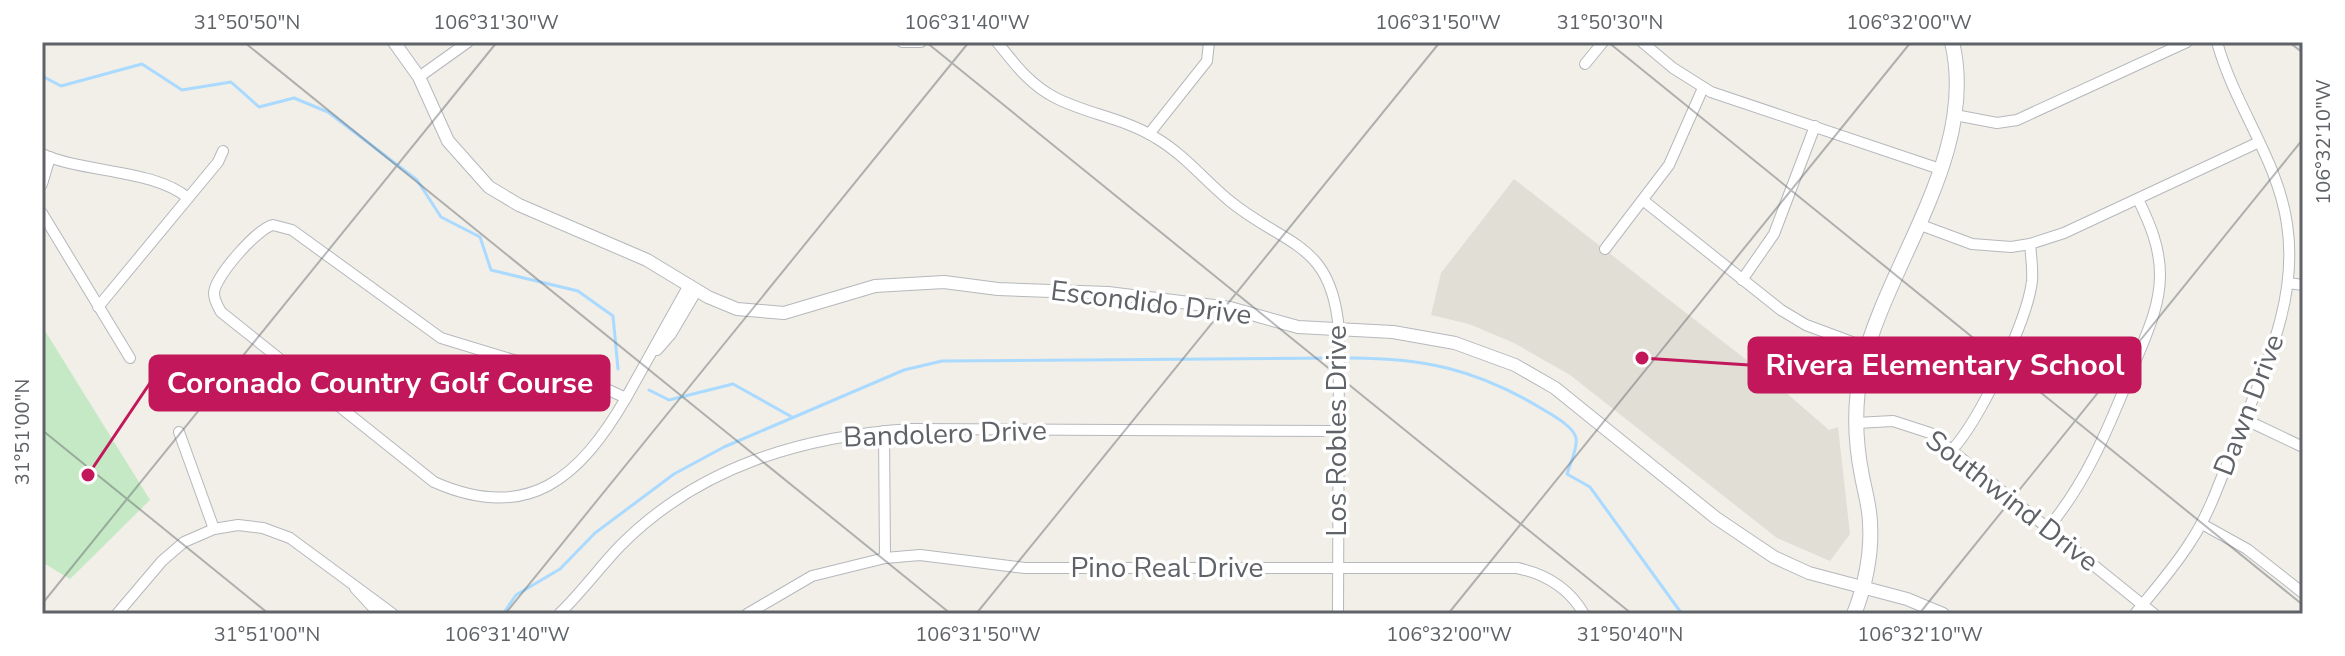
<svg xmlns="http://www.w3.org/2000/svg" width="2345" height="656" font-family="'Nunito Sans',sans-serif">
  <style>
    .education { fill: #e1ded6 }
    .green { fill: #c5e8c5 }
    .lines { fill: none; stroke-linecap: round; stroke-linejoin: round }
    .stream { stroke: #aadaff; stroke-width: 3 }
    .minor-casing { stroke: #b5b8bc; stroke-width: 12 }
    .tertiary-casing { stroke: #b5b8bc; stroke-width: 14 }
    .secondary-casing { stroke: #b6babf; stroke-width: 16 }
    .minor { stroke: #fff; stroke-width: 10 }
    .tertiary { stroke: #fff; stroke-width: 12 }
    .secondary { stroke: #fff; stroke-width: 14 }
    .ticks { fill: none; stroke: #5f6368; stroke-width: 2; stroke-opacity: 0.45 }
    .labels { text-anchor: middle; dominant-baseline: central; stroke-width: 7; stroke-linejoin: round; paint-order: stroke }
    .street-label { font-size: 28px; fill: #5f6368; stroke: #fff }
    .leader { fill: none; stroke: #c2185b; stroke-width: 3 }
    .callout-dot { fill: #c2185b; stroke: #fff; stroke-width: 3 }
    .callout { fill: #c2185b; stroke: #c2185b; stroke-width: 3 }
    .callout-label { font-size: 30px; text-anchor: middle; font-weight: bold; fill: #fff }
    .neatline { fill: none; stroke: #5f6368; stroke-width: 3 }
    .ticks-label { font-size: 20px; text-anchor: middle; fill: #5f6368 }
  </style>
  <rect width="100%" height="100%" fill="#f1efe8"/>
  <!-- education -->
  <polygon class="education" points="1514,179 1762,372 1829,430 1838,427 1850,534 1830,561 1777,538 1570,375 1514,343 1469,324 1431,315 1441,273"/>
  <!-- green -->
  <polygon class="green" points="42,326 150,500 70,579 42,562"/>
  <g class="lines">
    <!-- stream -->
    <g class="stream">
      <polyline points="2299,42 2303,57"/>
      <polyline points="42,76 61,86 142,64 182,90 231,82 259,107 294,98 328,112 417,180 441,217 480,237 491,270 578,291 613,316 618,369"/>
      <path d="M1343 358C1422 357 1477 369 1544 410 1554 416 1574 427 1576 438 1578 448 1570 464 1567 474L1590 487 1682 614"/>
      <polyline points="649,390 669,400 733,384 792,417"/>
      <polyline points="503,614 516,595 560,569 595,533 674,474 724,447 904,370 942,361 1336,358"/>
    </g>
    <defs>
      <g id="minor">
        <polyline points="902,42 921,42"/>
        <path d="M997 42C1014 63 1029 84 1054 97 1086 114 1124 118 1156 138 1185 155 1205 181 1231 202 1287 247 1332 242 1339 331L1338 614"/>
        <polyline points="1642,42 1673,68 1711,92 1940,169"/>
        <polyline points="1585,64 1603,42"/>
        <polyline points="419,77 468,42"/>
        <polyline points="1955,115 1997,123 2017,120 2187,42"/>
        <polyline points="1149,134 1207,61 1209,42"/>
        <path d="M42 154C83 173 154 169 188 198"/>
        <polyline points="42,184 50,157"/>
        <polyline points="1644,201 1781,310 1806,325 1868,348"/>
        <polyline points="42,213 130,358"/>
        <polyline points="1918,224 1972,244 2011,247 2030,244 2064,233 2257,143"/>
        <path d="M273 225 292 230 441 338 602 387 626 398C580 477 529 524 434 482L221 312C218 306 214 301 214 293 215 276 257 229 273 225Z"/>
        <polyline points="1605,249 1669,165 1703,88"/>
        <polyline points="1742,280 1774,234 1815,126"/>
        <polyline points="2288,283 2303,285"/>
        <polyline points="98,307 218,162 223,151"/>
        <polyline points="657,350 671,334 697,290"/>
        <polyline points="626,398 689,285"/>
        <polyline points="2244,419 2303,447"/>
        <polyline points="1856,423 1893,421 1930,433 2154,614"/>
        <polyline points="884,431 885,558"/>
        <polyline points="179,432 214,529"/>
        <path d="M1952 450C1980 419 2027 322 2032 281 2033 269 2031 256 2030 244"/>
        <polyline points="2202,524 2247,549 2303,593"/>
        <path d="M2048 528C2088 480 2109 426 2132 370 2144 339 2160 309 2160 275 2160 247 2150 224 2138 199"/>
        <polyline points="355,588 379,614"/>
        <polyline points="117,614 162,561 184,542 214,529 238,525 263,528 290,538 393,614"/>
        <path d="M559 614C581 593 599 568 620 546 699 466 803 436 912 429L1338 431"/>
        <path d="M747 614 812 576 885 558 920 555 1025 568H1517C1546 574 1569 588 1584 614"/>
        <path d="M2135 614C2154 590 2175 567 2191 541 2211 511 2222 475 2236 441 2263 371 2299 301 2287 224 2278 160 2234 105 2217 42"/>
      </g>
      <polyline id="tertiary" points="394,42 419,77 448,141 489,187 519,205 647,260 708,297 737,309 784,313 875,286 944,282 998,289 1108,293 1230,308 1298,327 1393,332 1455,343 1515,365 1555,388 1716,518 1774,557 1809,573 1907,599 1943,614"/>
      <path id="secondary" d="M1854 614C1865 587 1872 553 1870 524 1870 508 1865 492 1862 476 1855 441 1854 402 1862 367 1887 262 1979 154 1952 42"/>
    </defs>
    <!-- minor casing -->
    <use href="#minor" class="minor-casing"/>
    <!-- tertiary casing -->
    <use href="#tertiary" class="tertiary-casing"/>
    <!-- secondary casing -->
    <use href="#secondary" class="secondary-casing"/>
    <!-- minor -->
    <use href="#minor" class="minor"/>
    <!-- tertiary -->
    <use href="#tertiary" class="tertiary"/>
    <!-- secondary -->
    <use href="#secondary" class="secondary"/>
  </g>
  <!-- ticks -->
  <path class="ticks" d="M244 42 951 614M926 42 1632 614M1608 42 2303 605M2289 42 2303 53M42 430 269 614M42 604 497 42M505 614 969 42M976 614 1440 42M1448 614 1911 42M1919 614 2303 139"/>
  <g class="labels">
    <!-- street labels -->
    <g class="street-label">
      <text transform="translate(1151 303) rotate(7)">Escondido Drive</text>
      <text transform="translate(2249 405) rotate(-69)">Dawn Drive</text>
      <text transform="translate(1337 431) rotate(-90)">Los Robles Drive</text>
      <text transform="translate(945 434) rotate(-2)">Bandolero Drive</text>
      <text transform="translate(2012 501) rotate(38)">Southwind Drive</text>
      <text x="1167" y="568">Pino Real Drive</text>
    </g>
  </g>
  <!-- callouts -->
  <path class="leader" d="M1642 358L1749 365M88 475L150 383"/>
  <g class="callout-dot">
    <circle cx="1642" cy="358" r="8"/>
    <circle cx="88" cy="475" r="8"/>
  </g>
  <g class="callout">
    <rect x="1749" y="338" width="391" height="54" rx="8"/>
    <rect x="150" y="356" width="459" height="54" rx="8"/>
  </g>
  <g class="callout-label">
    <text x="1945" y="375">Rivera Elementary School</text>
    <text x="380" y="393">Coronado Country Golf Course</text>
  </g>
  <!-- border -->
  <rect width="2345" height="656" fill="none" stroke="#ffffff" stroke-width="88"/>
  <rect x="44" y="44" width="2257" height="568" class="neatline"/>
  <g class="ticks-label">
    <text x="247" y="29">31°50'50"N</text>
    <text x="496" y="29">106°31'30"W</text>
    <text x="967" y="29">106°31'40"W</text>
    <text x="1438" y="29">106°31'50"W</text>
    <text x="1610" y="29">31°50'30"N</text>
    <text x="1909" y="29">106°32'00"W</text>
    <text transform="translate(2323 142) rotate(-90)" y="7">106°32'10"W</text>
    <text transform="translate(22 432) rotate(-90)" y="7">31°51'00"N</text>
    <text x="267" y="641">31°51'00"N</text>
    <text x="507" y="641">106°31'40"W</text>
    <text x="978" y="641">106°31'50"W</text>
    <text x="1449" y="641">106°32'00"W</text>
    <text x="1630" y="641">31°50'40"N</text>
    <text x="1920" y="641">106°32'10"W</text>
  </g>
</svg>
